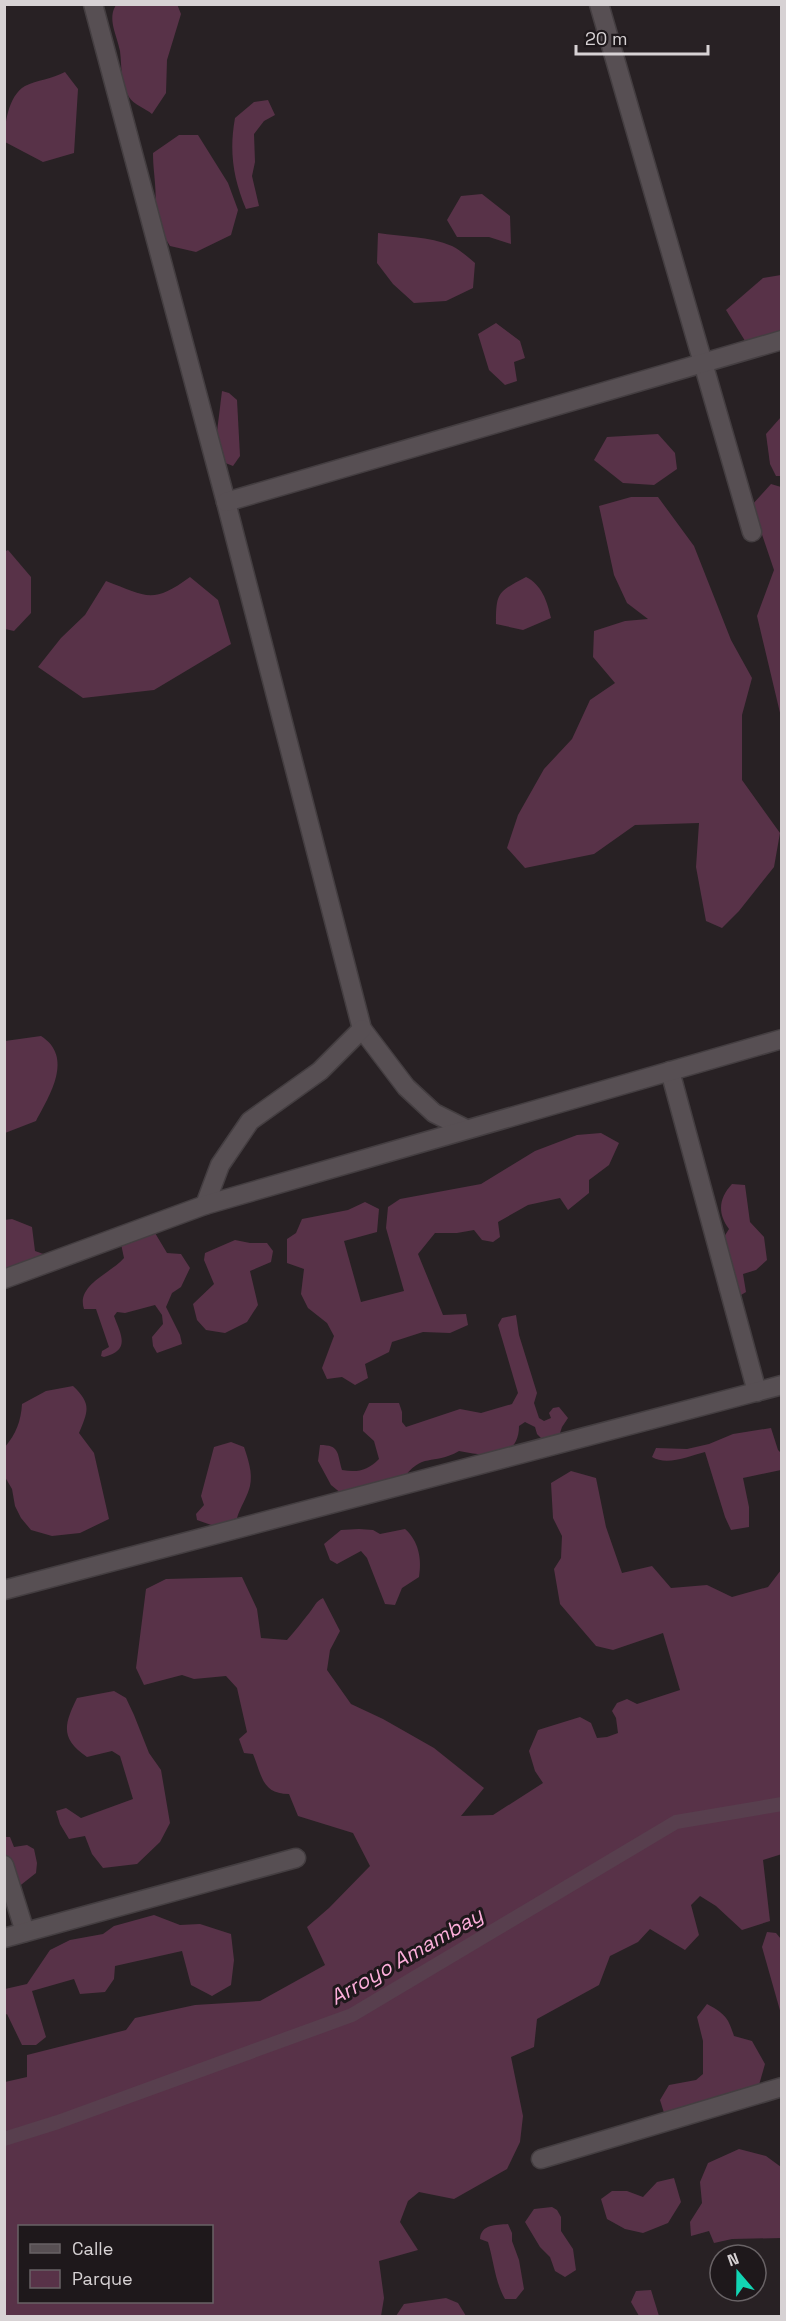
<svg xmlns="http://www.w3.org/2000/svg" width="786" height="2321" font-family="'Space Grotesk',sans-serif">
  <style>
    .green { fill: #583248; fill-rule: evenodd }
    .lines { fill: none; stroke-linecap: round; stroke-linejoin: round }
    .stream { stroke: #583f4e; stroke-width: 14 }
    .minor-casing { stroke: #443e41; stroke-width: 21 }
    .minor { stroke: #574f53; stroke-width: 18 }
    .labels { text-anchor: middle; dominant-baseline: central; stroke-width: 6; stroke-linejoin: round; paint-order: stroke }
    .water-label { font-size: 21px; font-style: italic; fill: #fdafdb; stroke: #1e181b }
  </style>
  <rect width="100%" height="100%" fill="#282124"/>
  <!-- green -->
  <g class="green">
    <path d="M177 4 181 14 167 60 166 93 152 114C146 109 133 104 129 97 120 83 122 66 120 51 117 35 107 19 116 5Z"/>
    <path d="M65 72 78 89 74 153 43 162 5 142C4 125 8 96 25 86 37 80 52 79 65 72Z"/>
    <path d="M268 100 275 115 264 121 254 134 255 162 252 176 259 206 246 209C233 178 229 151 235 118L254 102Z"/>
    <path d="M179 135H198L228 183 238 210 231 235 196 252 170 246 153 218C159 195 153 177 153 153Z"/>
    <polygon points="482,194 510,216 511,244 489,237 457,237 447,220 461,196"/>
    <path d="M378 233C402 237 429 236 452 246 460 250 468 257 475 263L473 288 446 301 414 303 393 284 377 263Z"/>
    <polygon points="781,275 781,345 750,349 726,310 763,278"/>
    <polygon points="496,323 520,341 525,358 514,362 517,381 505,385 489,370 478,334"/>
    <polygon points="222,391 229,393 237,400 240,456 233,466 218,460 216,440"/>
    <polygon points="781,417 781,476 776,476 770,464 766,434"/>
    <polygon points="658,434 675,453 677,469 654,485 623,483 594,460 607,437"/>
    <polygon points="771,484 781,487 781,717 757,616 774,570 752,505"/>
    <polygon points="631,497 658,497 694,546 731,640 752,678 742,715 742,780 780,833 774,867 739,911 722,928 706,921 696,867 699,823 635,825 594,854 525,868 507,848 518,815 544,769 572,739 590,700 615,683 593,657 594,631 625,621 648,619 627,603 614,575 599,506"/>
    <polygon points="8,550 31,577 31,613 14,631 5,629 4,552"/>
    <path d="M190 577 218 600 231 644 154 690 83 698 38 667 61 638 85 615 106 581C146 596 152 605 190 577Z"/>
    <path d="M526 577C542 585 547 601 551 618L523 630 496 624C496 592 498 592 526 577Z"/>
    <path d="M41 1036C74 1057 50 1095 36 1121L5 1133V1041Z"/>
    <polygon points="601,1133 619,1143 609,1165 589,1180 589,1193 568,1210 560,1198 528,1205 498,1222 500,1237 493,1242 482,1240 474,1230 457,1233 435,1233 418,1254 443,1315 466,1314 468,1325 450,1333 423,1332 392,1342 389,1352 365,1364 368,1378 355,1385 342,1377 327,1379 322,1368 334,1336 327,1323 308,1308 301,1294 304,1269 287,1263 287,1239 296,1233 302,1219 348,1210 365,1202 379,1209 377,1232 344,1241 361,1302 404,1291 386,1228 388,1207 400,1199 481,1184 535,1151 577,1135"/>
    <path d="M732 1184 745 1185 750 1222 764 1237 767 1260 756 1270 743 1274 746 1292 731 1301 719 1292C715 1267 715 1250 729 1229 717 1213 719 1198 732 1184Z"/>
    <polygon points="12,1219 32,1227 35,1251 49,1256 5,1288 4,1220"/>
    <path d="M155 1233 167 1253 181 1254 190 1268 181 1287 172 1293 166 1307 180 1335 182 1344 157 1353 153 1346 152 1337 163 1324 162 1315 155 1305 125 1313 117 1312 114 1316C121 1335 131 1350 104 1357L101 1356 102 1351 109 1347 96 1309H84C76 1285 110 1274 124 1258L121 1244Z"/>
    <polygon points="235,1240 250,1243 267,1243 273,1251 271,1262 250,1271 258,1305 247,1322 225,1333 206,1330 197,1320 193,1304 214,1284 204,1260 205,1253"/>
    <path d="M516 1315 519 1335 537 1393 534 1403 539 1418 544 1421 551 1418 549 1413 553 1408 559 1407 568 1418 562 1427 558 1439 545 1442 537 1434 535 1427 525 1422 519 1426C519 1461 484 1456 459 1451 431 1467 424 1450 401 1481L342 1494 331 1485 318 1461 320 1445C340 1445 337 1453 342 1470 358 1473 368 1470 379 1459L374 1441 363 1431V1416L369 1403H399L402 1412V1422L406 1427 460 1409 481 1413 512 1404 518 1393 498 1325 502 1318Z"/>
    <path d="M73 1386C92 1404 88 1411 79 1433L94 1453 109 1519 80 1533 52 1536 31 1530 21 1518 15 1506 12 1489 5 1477V1447C16 1434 21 1421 22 1404L46 1391Z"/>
    <path d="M771 1428 778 1450 781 1453V1470L743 1478 749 1507V1527L731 1530 725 1517 705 1452C689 1456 667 1466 652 1457L656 1448 687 1449 709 1444 733 1434Z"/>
    <path d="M231 1442 244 1447C248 1459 253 1473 250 1486 248 1495 240 1508 237 1518L214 1526 197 1520 196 1514 204 1505 201 1496 214 1447Z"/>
    <path d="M571 1471 596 1478 606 1527 622 1573 652 1566 671 1588 707 1585 732 1597 768 1587 781 1570 782 1854 763 1860 770 1921 742 1930 716 1906 700 1896 691 1905 699 1935 685 1950 650 1929 638 1942 610 1956 599 1985 537 2019 534 2047 511 2057 523 2116 520 2142 507 2169 454 2199 419 2192 408 2201 400 2222 418 2250 379 2261 384 2298 381 2316H5V2082L27 2077V2055L126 2030 135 2018 195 2005 260 2001 325 1965 307 1927 329 1908 370 1866 353 1833 298 1816 289 1794C262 1794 262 1776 253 1754L244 1753 239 1739 247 1732 237 1688 226 1676 194 1679 182 1675 144 1685 136 1668 146 1589 166 1579 242 1577 257 1609 261 1638 287 1640C295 1631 302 1622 310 1612 315 1606 315 1602 323 1598L340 1631 330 1650 327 1670 351 1704 383 1719 434 1748 484 1788 461 1816 493 1815 543 1783 535 1771 529 1751 538 1730 580 1717 591 1723 597 1738 607 1737 618 1733 616 1718 612 1711 617 1703 627 1699 637 1704 680 1690 663 1633 613 1650 596 1646 560 1604 554 1569 561 1558 562 1536 553 1518 551 1483ZM20 2226H212V2302H20Z"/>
    <path d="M359 1529 373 1530 380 1534 405 1529C419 1541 422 1560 419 1577L402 1588 395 1605 385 1604 367 1558 361 1551 337 1564 330 1560 324 1544 341 1530Z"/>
    <path d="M114 1691 126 1698 134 1715 149 1753 161 1770 170 1823 160 1842 137 1864 103 1868 92 1854 85 1836 69 1839 60 1824 56 1811 66 1808 81 1818 133 1799 120 1756 112 1751 87 1757C60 1738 64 1725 77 1698Z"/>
    <polygon points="5,1837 10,1837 14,1847 27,1845 34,1849 37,1863 36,1873 17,1888 5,1887"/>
    <polygon points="154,1915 180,1925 200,1924 231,1934 234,1960 231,1985 212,1996 191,1985 182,1951 115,1966 114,1979 105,1992 80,1994 74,1979 32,1991 46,2037 36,2045 22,2045 7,2014 5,2015 5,1989 27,1984 50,1950 70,1940 103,1934 114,1926"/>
    <polygon points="767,1932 776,1933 781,1939 781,2014 762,1947"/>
    <path d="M707 2004C725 2014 728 2017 734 2036L752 2041 765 2064 757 2092 665 2116 660 2100 669 2085 696 2080 703 2074V2041L697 2017Z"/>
    <polygon points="739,2149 766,2156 781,2167 781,2238 732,2239 714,2243 709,2231 691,2236 690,2222 702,2203 700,2182 708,2163"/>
    <polygon points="674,2178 681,2202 668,2223 643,2233 625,2229 607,2219 601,2199 612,2191 627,2191 643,2197 657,2182"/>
    <polygon points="552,2207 557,2210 561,2217 561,2231 573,2249 576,2270 565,2277 555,2271 550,2257 540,2247 525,2222 534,2209"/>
    <path d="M508 2224 512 2233V2241L519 2260 524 2289 516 2299H505C495 2282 494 2262 488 2242L480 2239C481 2224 496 2225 508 2224Z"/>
    <polygon points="651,2290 659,2316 639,2316 631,2302 636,2291"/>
    <polygon points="446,2298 458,2303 466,2316 396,2316 404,2304"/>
  </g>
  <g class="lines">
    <!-- stream -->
    <polyline class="stream" points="4,2139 58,2122 352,2015 676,1822 782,1804"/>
    <defs>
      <g id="minor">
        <polyline points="93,4 226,502 362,1029 406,1087 434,1113 466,1129"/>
        <polyline points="599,4 752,532"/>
        <polyline points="226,502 782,340"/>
        <polyline points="670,1071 757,1392"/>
        <polyline points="205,1205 220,1165 250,1121 320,1071 362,1029"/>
        <polyline points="4,1279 205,1205 782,1039"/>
        <polyline points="4,1590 782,1385"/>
        <polyline points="4,1865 25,1932"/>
        <polyline points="4,1938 296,1858"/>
        <polyline points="541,2159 782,2087"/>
      </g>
    </defs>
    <!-- minor casing -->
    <use href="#minor" class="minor-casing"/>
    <!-- minor -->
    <use href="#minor" class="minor"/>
  </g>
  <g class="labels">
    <!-- water labels -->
    <g class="water-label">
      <text transform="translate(406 1956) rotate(-30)">Arroyo Amambay</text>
    </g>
  </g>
  <!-- border -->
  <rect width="786" height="2321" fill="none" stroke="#d7d2d4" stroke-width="12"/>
  <!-- legend -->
  <rect x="18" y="2225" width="195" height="78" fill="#1e181b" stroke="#686265" stroke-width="1.5"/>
  <rect x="30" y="2244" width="30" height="9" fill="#574f53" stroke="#686265" stroke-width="1.5"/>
  <text x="72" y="2255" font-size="18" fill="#d7d2d4">Calle</text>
  <rect x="30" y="2270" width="30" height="18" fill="#583248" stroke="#686265" stroke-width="1.5"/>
  <text x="72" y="2285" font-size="18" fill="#d7d2d4">Parque</text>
  <!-- north arrow -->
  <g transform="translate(738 2273) rotate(340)"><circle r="28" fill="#1e181b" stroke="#686265" stroke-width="1.5"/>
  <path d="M0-4.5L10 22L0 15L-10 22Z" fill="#12d5b4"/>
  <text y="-9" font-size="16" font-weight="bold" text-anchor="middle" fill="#d7d2d4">N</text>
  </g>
  <!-- scale -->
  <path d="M576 45v9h132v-9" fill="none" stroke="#d7d2d4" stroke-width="3"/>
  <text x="585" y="45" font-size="18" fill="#d7d2d4" stroke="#1e181b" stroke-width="4.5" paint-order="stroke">20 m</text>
</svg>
